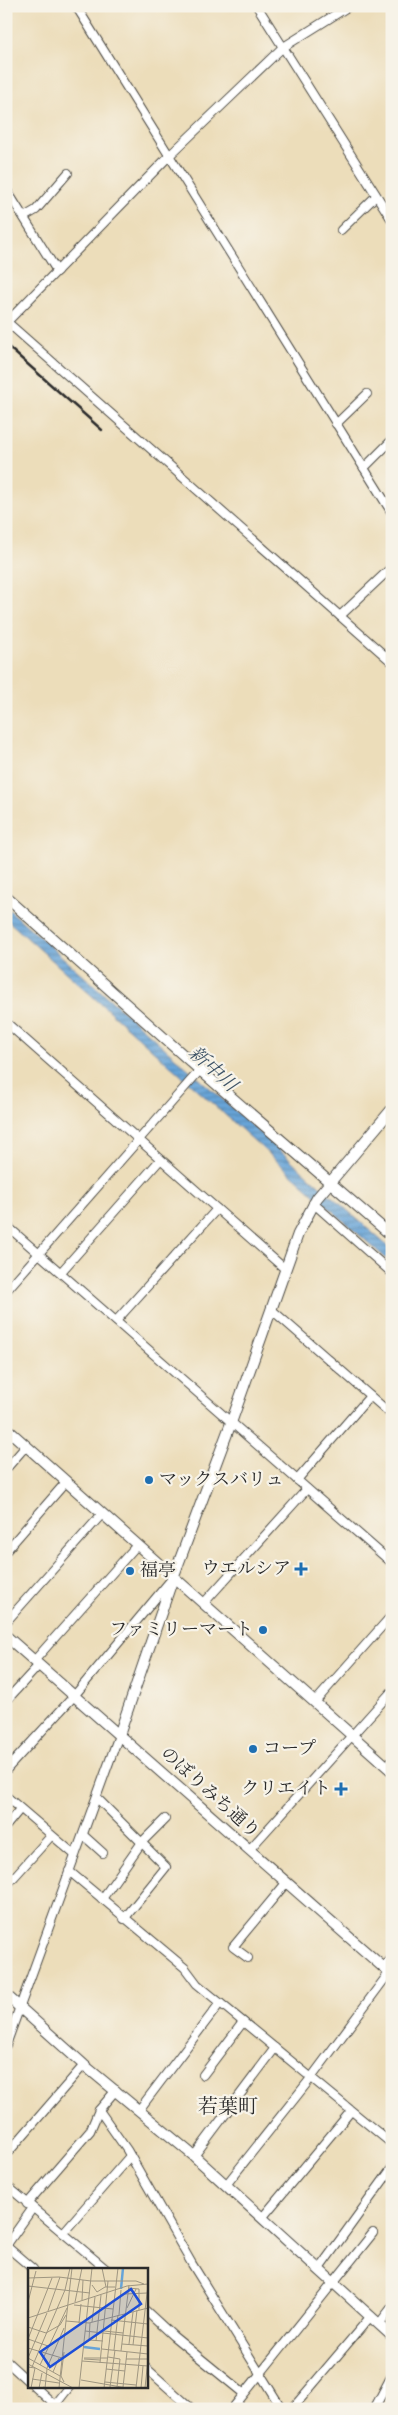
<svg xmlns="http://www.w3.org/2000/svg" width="398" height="2415" font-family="'Old Standard TT','Noto Serif JP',serif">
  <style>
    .water { fill: url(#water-rules); stroke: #496882 }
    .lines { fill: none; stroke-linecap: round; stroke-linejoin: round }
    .minor-casing { stroke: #484640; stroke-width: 10 }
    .tertiary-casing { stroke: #484640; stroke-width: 12 }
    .minor { stroke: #fff; stroke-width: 8 }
    .tertiary { stroke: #fff; stroke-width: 10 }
    .rail { stroke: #2b2b2b; stroke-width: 2.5 }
    .poi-dot { fill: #1f6fb2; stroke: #f7f3e8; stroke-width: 2 }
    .labels { text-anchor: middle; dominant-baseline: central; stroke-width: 4.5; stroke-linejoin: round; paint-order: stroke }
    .poi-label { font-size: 18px; fill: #2b2b2b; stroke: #f7f3e8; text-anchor: start }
    .street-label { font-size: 18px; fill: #2b2b2b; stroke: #f7f3e8 }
    .water-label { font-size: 19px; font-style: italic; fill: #405568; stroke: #f7f3e8 }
    .quarter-label { font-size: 20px; fill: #2b2b2b; stroke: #f7f3e8 }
    .inset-river { fill: none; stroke: #67a4d8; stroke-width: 2.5 }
    .inset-road { fill: none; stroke: #9f9681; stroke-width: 1 }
    .view { fill: #1d4ed8; fill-opacity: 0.15; stroke: #1d4ed8; stroke-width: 2.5 }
    .inset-edge { fill: none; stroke: #2b2b2b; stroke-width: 2.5 }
  </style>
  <defs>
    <pattern id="water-rules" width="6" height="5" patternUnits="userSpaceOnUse" patternTransform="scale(1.25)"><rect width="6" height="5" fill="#67a4d8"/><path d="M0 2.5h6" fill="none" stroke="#5586af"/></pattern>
  </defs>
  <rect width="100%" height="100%" fill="#f7f3e8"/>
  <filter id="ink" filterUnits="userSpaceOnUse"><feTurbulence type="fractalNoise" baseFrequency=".02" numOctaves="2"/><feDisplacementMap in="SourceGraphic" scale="10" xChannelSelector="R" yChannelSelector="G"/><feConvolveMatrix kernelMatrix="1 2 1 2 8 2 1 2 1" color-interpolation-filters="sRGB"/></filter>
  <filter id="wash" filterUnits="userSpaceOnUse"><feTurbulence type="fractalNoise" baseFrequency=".0096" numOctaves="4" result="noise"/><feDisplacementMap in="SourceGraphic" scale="20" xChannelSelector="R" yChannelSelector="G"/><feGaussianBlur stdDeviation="1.12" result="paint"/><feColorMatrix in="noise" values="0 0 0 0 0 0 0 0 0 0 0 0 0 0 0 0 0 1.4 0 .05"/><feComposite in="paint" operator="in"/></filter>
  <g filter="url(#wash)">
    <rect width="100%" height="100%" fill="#ecddba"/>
    <!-- water -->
    <polygon class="water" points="6,907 392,1250 392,1264 6,919"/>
  </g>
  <g filter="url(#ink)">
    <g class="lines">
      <defs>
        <g id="minor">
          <polyline points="76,6 392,513"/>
          <polyline points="257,6 392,220"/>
          <polyline points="6,189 57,271"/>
          <polyline points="24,217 36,210 68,173"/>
          <polyline points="341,230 376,196"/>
          <polyline points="6,321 392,662"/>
          <polyline points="7,322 169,156 282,48 349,6"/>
          <polyline points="336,424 367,394"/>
          <polyline points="364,468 392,440"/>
          <polyline points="340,616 392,567"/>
          <polyline points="6,1029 9,1025 285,1269"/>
          <polyline points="313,1203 392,1273"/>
          <polyline points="6,1225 392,1563"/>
          <polyline points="61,1272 160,1160"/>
          <polyline points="6,1291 200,1070"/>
          <polyline points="272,1310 392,1415"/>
          <polyline points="116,1321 217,1209"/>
          <polyline points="6,1469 26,1446"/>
          <polyline points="297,1480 370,1396"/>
          <polyline points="6,1551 66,1482"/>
          <polyline points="203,1604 307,1489"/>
          <polyline points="6,1622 102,1514"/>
          <polyline points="34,1661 137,1545"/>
          <polyline points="6,1701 39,1665"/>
          <polyline points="315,1702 392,1615"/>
          <polyline points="6,1770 74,1696 170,1581"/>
          <polyline points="6,1796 75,1855"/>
          <polyline points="97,1798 166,1867 124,1919"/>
          <polyline points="6,1826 20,1809"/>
          <polyline points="83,1835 103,1853"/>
          <polyline points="249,1850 392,1691"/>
          <polyline points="69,1871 185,1968 197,1984 392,2144"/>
          <polyline points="6,1886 51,1836"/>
          <polyline points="102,1899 142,1842 165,1819"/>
          <polyline points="248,1958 233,1947 286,1883"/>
          <polyline points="383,1968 392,1958"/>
          <polyline points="6,2045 119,1735"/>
          <polyline points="203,2075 243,2022"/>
          <polyline points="99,2110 127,2150 192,2264 282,2409"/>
          <polyline points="139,2110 220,2003"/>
          <polyline points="6,2155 84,2065"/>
          <polyline points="194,2156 275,2048"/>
          <polyline points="6,2185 106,2269"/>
          <polyline points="226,2185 311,2078 389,1973"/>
          <polyline points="27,2204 90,2131 99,2110 116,2090"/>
          <polyline points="262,2218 351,2111"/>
          <polyline points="63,2233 130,2156"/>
          <polyline points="6,2246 32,2209"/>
          <polyline points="6,2246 33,2269"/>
          <polyline points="319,2269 392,2168"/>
          <polyline points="146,2311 173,2336 243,2393"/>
          <polyline points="379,2324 392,2307"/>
          <polyline points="6,2361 29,2382"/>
          <polyline points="146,2368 192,2409"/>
          <polyline points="34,2386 59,2409"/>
          <polyline points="52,2409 70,2386"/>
          <polyline points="232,2409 373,2233"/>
          <polyline points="292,2409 371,2316"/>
          <polyline points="374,2409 392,2375"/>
        </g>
        <g id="tertiary">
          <polyline points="6,897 200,1070 392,1236"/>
          <polyline points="6,1428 392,1771"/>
          <polyline points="6,1636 392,1975"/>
          <polyline points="119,1735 173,1578 231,1423 298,1234 317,1198 392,1109"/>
          <polyline points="6,1995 84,2065 194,2156 392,2336"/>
        </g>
      </defs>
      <!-- minor casing -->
      <use href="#minor" class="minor-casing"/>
      <!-- tertiary casing -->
      <use href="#tertiary" class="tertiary-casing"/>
      <!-- minor -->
      <use href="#minor" class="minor"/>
      <!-- tertiary -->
      <use href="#tertiary" class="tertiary"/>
      <!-- rail -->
      <polyline class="rail" points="6,345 102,430"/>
    </g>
  </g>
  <!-- markers -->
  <g class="poi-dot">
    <circle cx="149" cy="1480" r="5"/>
    <path d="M298.5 1561.5h5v5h5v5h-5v5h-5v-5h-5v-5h5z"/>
    <circle cx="130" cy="1571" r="5"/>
    <circle cx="263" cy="1630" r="5"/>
    <circle cx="253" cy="1749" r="5"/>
    <path d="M338.5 1781.5h5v5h5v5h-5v5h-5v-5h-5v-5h5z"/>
  </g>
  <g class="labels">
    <!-- poi labels -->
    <g class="poi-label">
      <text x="159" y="1480">マックスバリュ</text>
      <text x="291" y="1569" text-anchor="end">ウエルシア</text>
      <text x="140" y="1571">福亭</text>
      <text x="253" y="1630" text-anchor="end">ファミリーマート</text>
      <text x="263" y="1749">コープ</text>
      <text x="331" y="1789" text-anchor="end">クリエイト</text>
    </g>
    <!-- street labels -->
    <g class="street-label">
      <text transform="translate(210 1793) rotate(42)">のぼりみち通り</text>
    </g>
    <!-- water labels -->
    <g class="water-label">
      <text transform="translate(212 1070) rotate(42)">新中川</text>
    </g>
    <!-- quarter labels -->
    <g class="quarter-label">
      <text x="228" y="2108">若葉町</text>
    </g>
  </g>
  <!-- overview -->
  <g transform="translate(28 2268)">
    <rect width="120" height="120" fill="#ecddba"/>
    <path class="inset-river" d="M93 21 95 0M56 79 72 81"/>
    <path class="inset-road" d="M44 0 38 53 61 55 120 40M74 0 78 19M0 10 31 9 63 13H108L116 16M64 17 69 24 77 19H87M0 18 62 25M100 20 111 21V42M97 26 119 25M54 32 55 12M0 34 8 3M47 34 54 0M46 37 85 41M99 40 108 21M20 43 32 9M91 47 93 22M0 50 99 18 120 16M83 52 120 56M64 54 67 29M51 55 53 36M62 55 61 72 75 73M0 59 18 65 32 57 38 47M57 63 120 70M76 63 95 65M0 71 24 10M0 71 20 78M68 73 73 27M94 76 120 78M101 76 105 44M105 77 109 42M0 80 34 90M74 81 120 86M86 82 90 47M93 83 101 17M36 84 33 108 36 114M80 89 92 91 89 119M0 90 19 45M0 90 32 108M56 90H79M56 91 72 92M98 91H120M54 93 120 98M72 95 80 13M0 96 45 120M12 97 39 40M0 99 7 100 3 120M4 99 37 22 42 0M19 100 36 60M78 101 97 103M25 104 31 90M4 111 31 115M53 112 99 120M77 114 108 117M15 119 17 120 19 101M82 119 87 82M95 119 99 84M11 120 14 105M31 120 38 53M51 120 64 0M76 120 90 0M108 120 120 17M113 120 115 98M117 120 120 91"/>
    <path class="view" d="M103 21 113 36 22 99 12 84Z"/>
    <rect width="120" height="120" class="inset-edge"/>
  </g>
  <!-- margin -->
  <rect width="398" height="2415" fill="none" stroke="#f7f3e8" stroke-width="25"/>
</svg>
